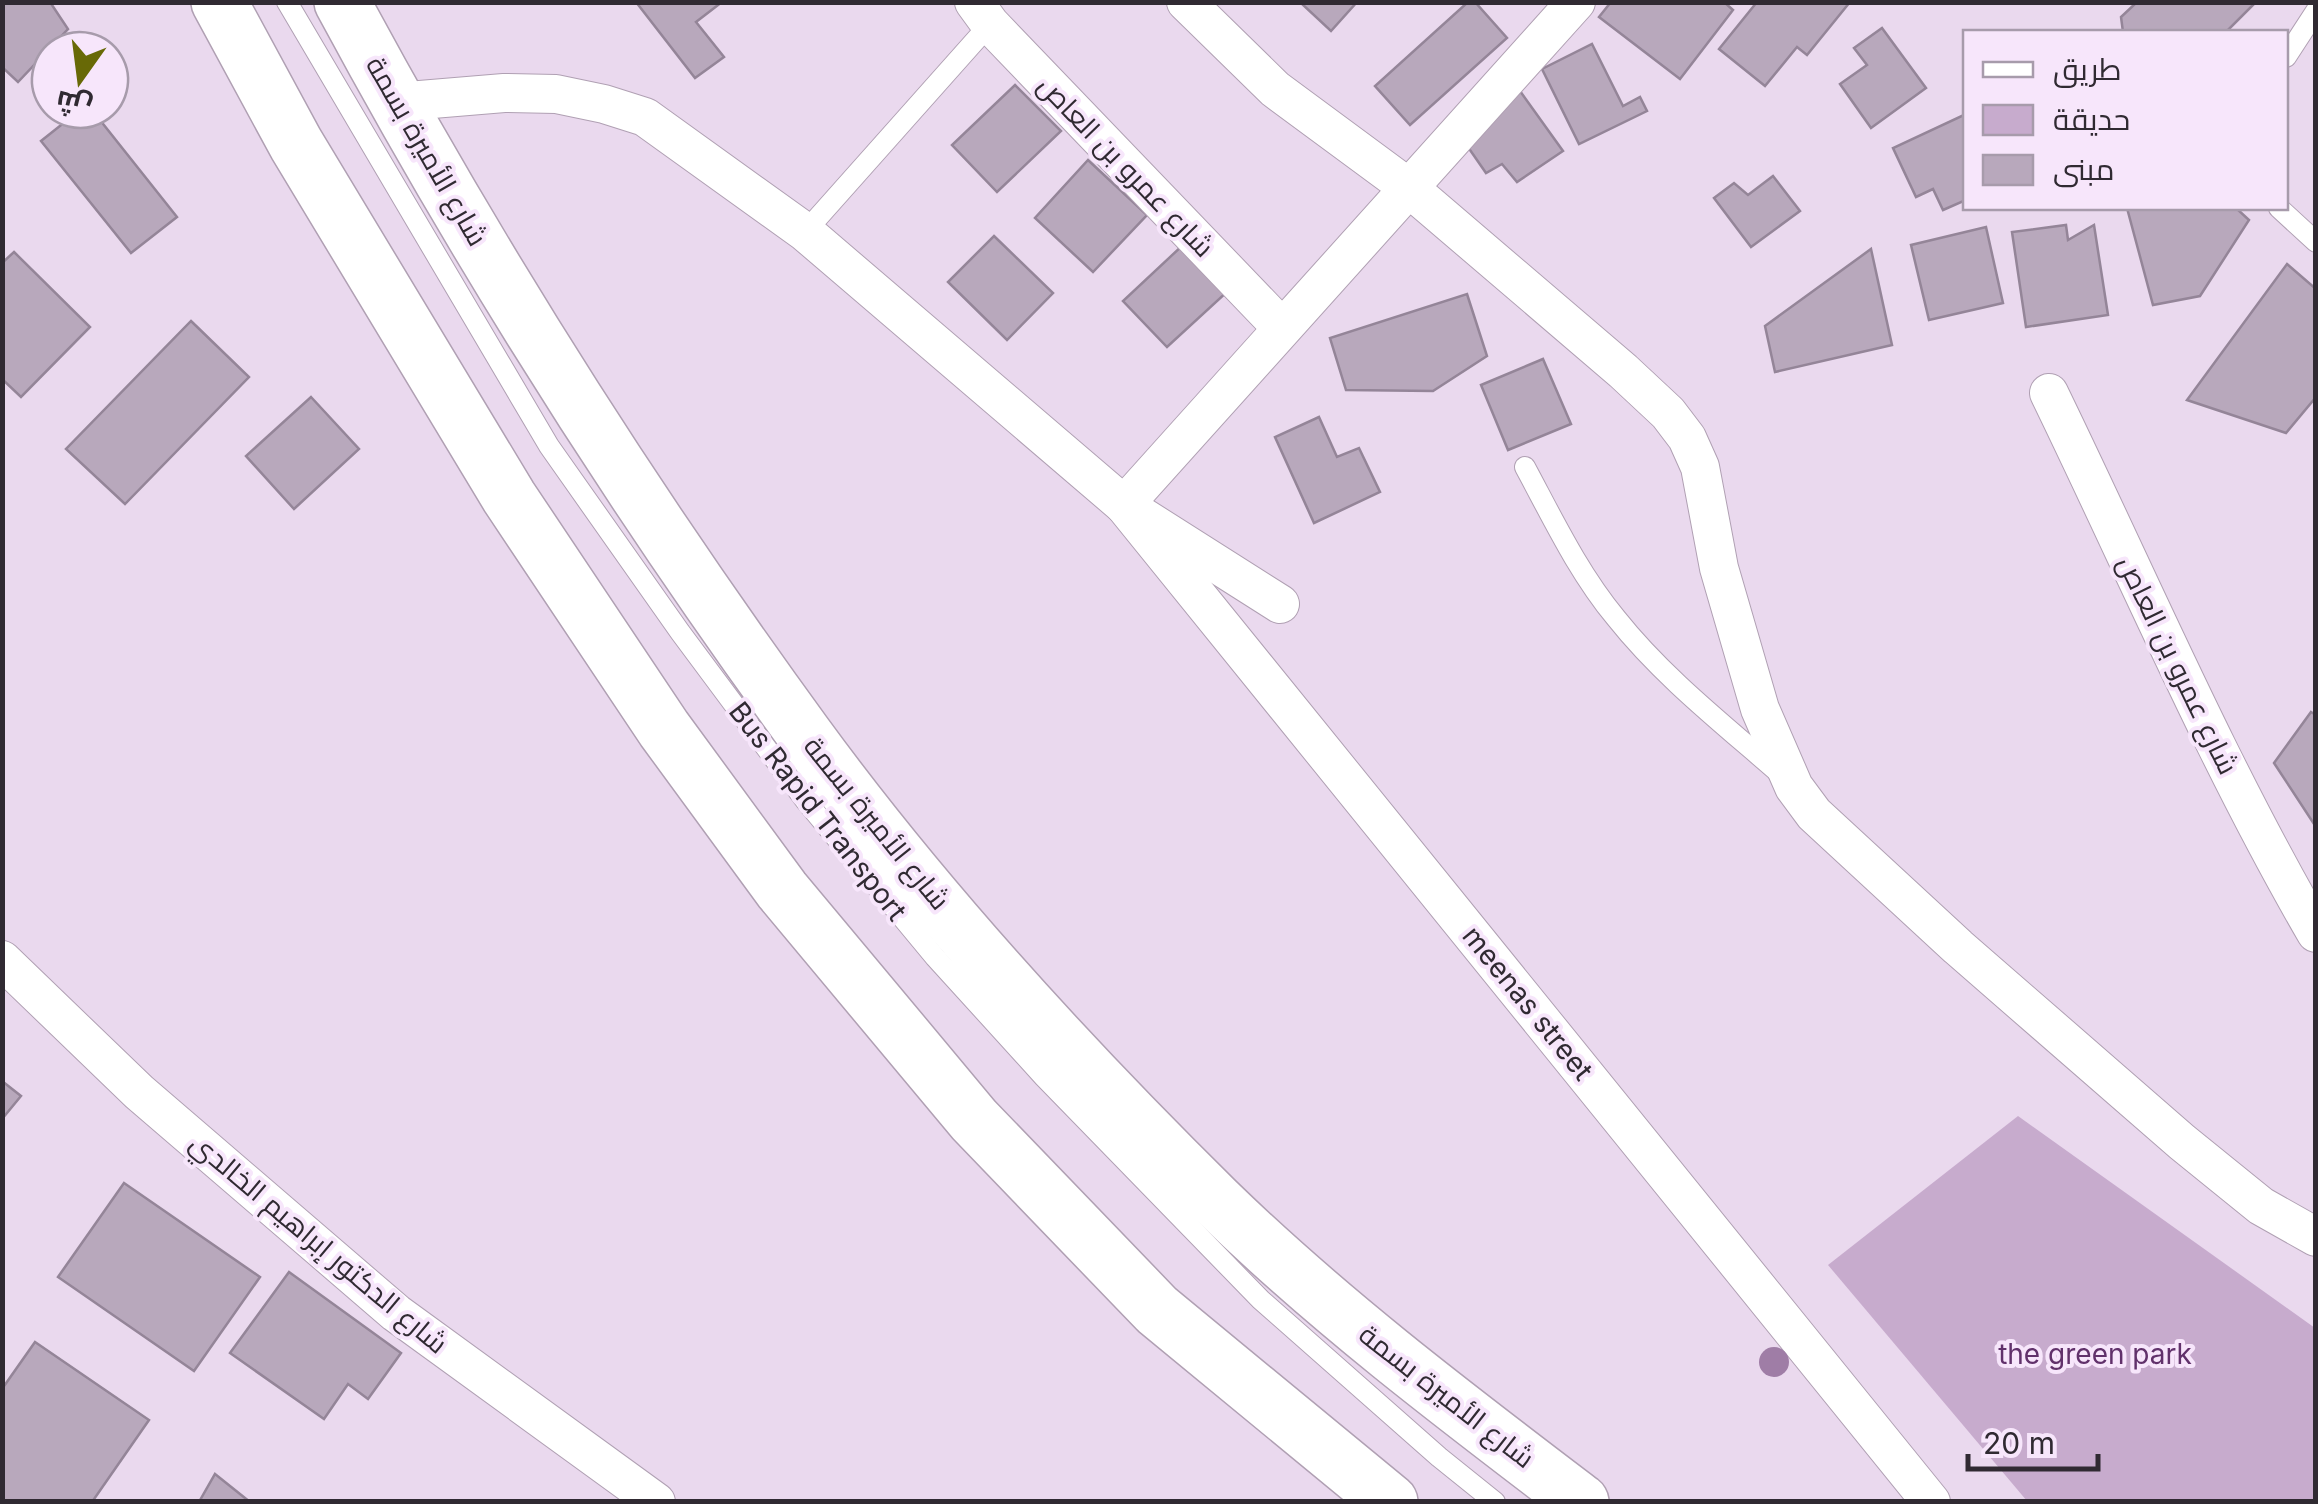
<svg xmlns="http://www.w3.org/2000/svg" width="2318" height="1504" font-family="Inter,Cairo,sans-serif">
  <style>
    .green { fill: #c7abcd }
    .building { fill: #b8a8bc; stroke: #948598; stroke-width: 2.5 }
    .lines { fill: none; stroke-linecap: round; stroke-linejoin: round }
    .lane-casing { stroke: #b0a0b3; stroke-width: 22 }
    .street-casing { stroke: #b0a0b3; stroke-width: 40 }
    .primary-casing { stroke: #b0a0b3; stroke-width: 58 }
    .lane { stroke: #fff; stroke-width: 20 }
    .street { stroke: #fff; stroke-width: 38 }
    .primary { stroke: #fff; stroke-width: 55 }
    .tree { fill: #9f7da6 }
    .labels { text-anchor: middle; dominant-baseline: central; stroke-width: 8; stroke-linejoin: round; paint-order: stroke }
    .street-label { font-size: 28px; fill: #302a32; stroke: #f7e6fb }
    .park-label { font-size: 28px; fill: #61316b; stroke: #f7e6fb }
  </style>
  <rect width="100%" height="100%" fill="#ead9ee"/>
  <!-- green -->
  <polygon class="green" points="2018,1116 2315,1328 2315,1501 2027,1501 1828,1265"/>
  <!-- building -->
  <g class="building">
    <polygon points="2,2 50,2 68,29 18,82 2,67"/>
    <polygon points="636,2 722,2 696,22 724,57 695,78"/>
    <polygon points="1303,2 1357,2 1331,31 1302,4"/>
    <polygon points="1468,2 1475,2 1507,38 1410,125 1375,86"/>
    <polygon points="1611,2 1724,2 1733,10 1680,79 1599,17"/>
    <polygon points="1757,2 1850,2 1807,55 1797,47 1765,86 1719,49"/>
    <polygon points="2137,2 2256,2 2226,32 2123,32 2121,17"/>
    <polygon points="1882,28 1926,88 1871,128 1840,84 1867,65 1854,48"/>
    <polygon points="1592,44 1623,106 1640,97 1647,111 1579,144 1542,69"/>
    <polygon points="1015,85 1061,131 997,192 952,145"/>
    <polygon points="1520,91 1563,151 1517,182 1502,164 1486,173 1461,137"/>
    <polygon points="80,110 92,110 177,217 131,253 41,141"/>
    <polygon points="1966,114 1966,200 1943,210 1933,189 1916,197 1893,148"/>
    <polygon points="1088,160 1147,215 1093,272 1035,218"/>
    <polygon points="1773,176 1800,211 1751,247 1714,198 1734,183 1748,195"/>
    <polygon points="2127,208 2236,208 2249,220 2200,296 2153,305"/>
    <polygon points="2066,225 2068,240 2094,225 2108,315 2026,327 2012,232"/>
    <polygon points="1986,227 2003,303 1929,320 1911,245"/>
    <polygon points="994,236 1053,293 1007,340 948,282"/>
    <polygon points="1184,244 1228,291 1167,347 1123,301"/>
    <polygon points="1871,249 1892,345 1775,372 1765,326"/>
    <polygon points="14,252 90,327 21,397 2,379 2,263"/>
    <polygon points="2287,264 2316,289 2316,397 2286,433 2187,400"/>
    <polygon points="1467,294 1487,356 1433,391 1346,390 1330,338"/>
    <polygon points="191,321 249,377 125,504 66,449"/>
    <polygon points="1543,359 1571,424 1508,450 1481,385"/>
    <polygon points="311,397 359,449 294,509 246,456"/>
    <polygon points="1319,417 1337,457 1359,448 1380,492 1314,523 1275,437"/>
    <polygon points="2311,712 2316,715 2316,827 2274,763"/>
    <polygon points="2,1081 21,1096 2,1119"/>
    <polygon points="124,1183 260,1277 194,1371 58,1277"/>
    <polygon points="289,1272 401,1353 368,1399 348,1384 324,1419 230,1353"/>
    <polygon points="35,1342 149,1420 92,1502 2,1502 2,1389"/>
    <polygon points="215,1474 250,1502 199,1502"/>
  </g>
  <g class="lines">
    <defs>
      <g id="lane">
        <polyline points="287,2 549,446 680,632 805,800 935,957 1044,1077 1261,1300 1439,1457 1495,1502"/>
        <polyline points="2286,57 2316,11"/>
        <polyline points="2279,208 2316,242"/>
        <polyline points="805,232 990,24"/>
        <path d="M1525 467C1553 519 1578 572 1616 618 1662 676 1723 724 1778 772"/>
      </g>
      <g id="street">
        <polyline points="974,2 990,24 1281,327"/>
        <polyline points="1186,2 1275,89 1409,188 1623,371 1668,413 1687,438 1700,467 1719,568 1760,709 1794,787 1814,814 1958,947 2182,1142 2261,1206 2316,1237"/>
        <polyline points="1576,2 1124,505 1931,1502"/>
        <polyline points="396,102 504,93 556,94 604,104 645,117 805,232 1124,505 1280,604"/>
        <path d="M2049 393C2137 574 2215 759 2316 933"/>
        <polyline points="2,960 139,1092 396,1313 656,1502"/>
      </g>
      <g id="primary">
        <polyline points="219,2 296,144 509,497 664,729 782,890 974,1120 1157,1310 1390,1502"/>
        <path d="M342 2C479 257 635 502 805 735 924 898 1073 1060 1216 1201 1329 1311 1456 1407 1581 1502"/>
      </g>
    </defs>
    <!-- lane casing -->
    <use href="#lane" class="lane-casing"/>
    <!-- street casing -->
    <use href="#street" class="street-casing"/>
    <!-- primary casing -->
    <use href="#primary" class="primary-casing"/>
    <!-- lane -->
    <use href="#lane" class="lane"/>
    <!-- street -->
    <use href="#street" class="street"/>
    <!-- primary -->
    <use href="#primary" class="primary"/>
  </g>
  <!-- trees -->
  <circle class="tree" cx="1774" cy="1362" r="15"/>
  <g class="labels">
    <!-- street labels -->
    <g class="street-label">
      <text transform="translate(427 151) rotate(60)">شارع الأميرة بسمة</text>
      <text transform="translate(1126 166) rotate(46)">شارع عمرو بن العاص</text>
      <text transform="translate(2178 665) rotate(64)">شارع عمرو بن العاص</text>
      <text transform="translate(818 811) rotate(52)">Bus Rapid Transport</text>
      <text transform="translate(877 823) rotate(51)">شارع الأميرة بسمة</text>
      <text transform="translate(1528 1003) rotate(51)">meenas street</text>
      <text transform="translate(319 1243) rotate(40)">شارع الدكتور إبراهيم الخالدي</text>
      <text transform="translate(1447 1396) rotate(38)">شارع الأميرة بسمة</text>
    </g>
    <!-- park labels -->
    <g class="park-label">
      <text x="2095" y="1354">the green park</text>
    </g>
  </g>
  <!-- border -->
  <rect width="2318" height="1504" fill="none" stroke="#302a32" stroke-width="10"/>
  <!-- legend -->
  <rect x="1963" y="30" width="325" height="180" fill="#f7e6fb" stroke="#a79bab" stroke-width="2.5"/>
  <rect x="1983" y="62" width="50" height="15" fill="#ffffff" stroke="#a79bab" stroke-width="2.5"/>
  <text x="2053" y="80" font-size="30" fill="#302a32">طريق</text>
  <rect x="1983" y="105" width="50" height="30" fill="#c7abcd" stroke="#a79bab" stroke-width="2.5"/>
  <text x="2053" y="130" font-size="30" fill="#302a32">حديقة</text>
  <rect x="1983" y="155" width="50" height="30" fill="#b8a8bc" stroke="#a79bab" stroke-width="2.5"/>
  <text x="2053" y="180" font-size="30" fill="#302a32">مبنى</text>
  <!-- north arrow -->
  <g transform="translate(80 80) rotate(194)"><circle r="48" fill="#f7e6fb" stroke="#a79bab" stroke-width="2.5"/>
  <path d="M0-8L18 38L0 25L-18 38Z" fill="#686906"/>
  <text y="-15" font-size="28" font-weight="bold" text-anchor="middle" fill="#302a32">ش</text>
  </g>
  <!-- scale -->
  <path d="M1968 1454v15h130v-15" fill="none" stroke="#302a32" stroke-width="5"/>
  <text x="1983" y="1454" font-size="30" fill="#302a32" stroke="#f7e6fb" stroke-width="8" paint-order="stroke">20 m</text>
</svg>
